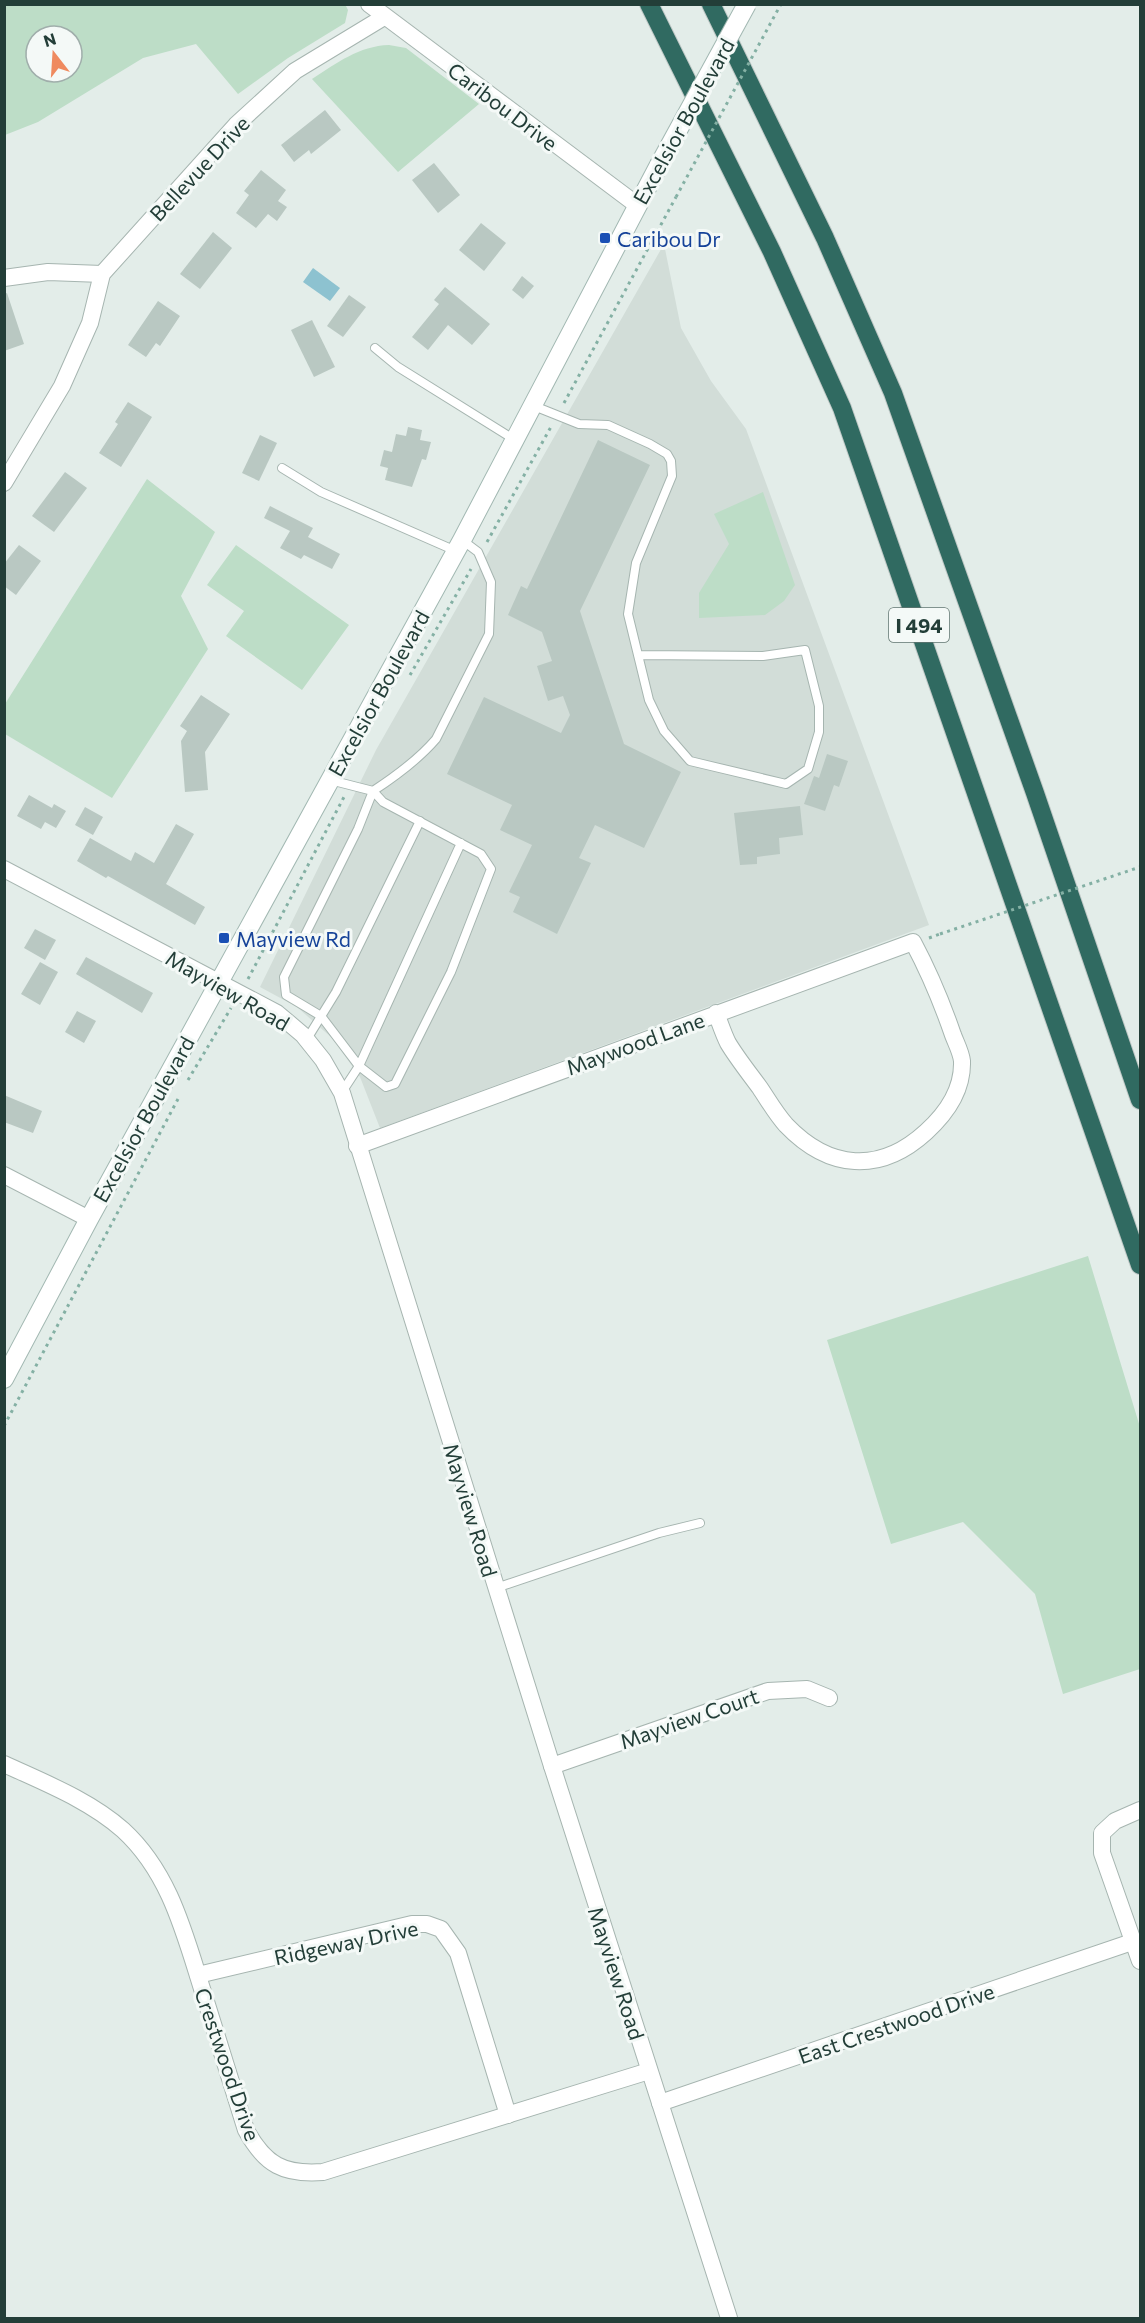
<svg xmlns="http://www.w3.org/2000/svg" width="1145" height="2323" font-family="Commissioner,sans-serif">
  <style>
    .built { fill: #d2ddd8 }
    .green { fill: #bdddc7; fill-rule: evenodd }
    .water { fill: #8dc2d0 }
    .building { fill: #b9c8c2 }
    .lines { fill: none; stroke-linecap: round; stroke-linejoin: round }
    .lane-casing { stroke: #a6b5b0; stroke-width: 10 }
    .street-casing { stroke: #a6b5b0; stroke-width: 18 }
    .secondary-casing { stroke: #a2b8b2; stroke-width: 20 }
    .highway-casing { stroke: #c1c9c7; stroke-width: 20 }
    .path { stroke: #84b0a4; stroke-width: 3; stroke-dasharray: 3 4.5; stroke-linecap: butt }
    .lane { stroke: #fff; stroke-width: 8 }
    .street { stroke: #fff; stroke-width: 16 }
    .secondary { stroke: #fff; stroke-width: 18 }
    .highway { stroke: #306a61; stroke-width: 18 }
    .secondary-bridge-casing { stroke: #a2b8b2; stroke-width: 20; stroke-linecap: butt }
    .path-bridge { stroke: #84b0a4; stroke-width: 3; stroke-dasharray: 3 4.5; stroke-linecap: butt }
    .secondary-bridge { stroke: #fff; stroke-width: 18 }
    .transit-dot { fill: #1a4fb4; stroke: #f4f9f7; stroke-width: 2 }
    .labels { text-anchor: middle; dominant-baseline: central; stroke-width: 6; stroke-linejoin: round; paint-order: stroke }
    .shield { fill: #f4f9f7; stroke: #627671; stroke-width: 1.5 }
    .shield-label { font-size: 20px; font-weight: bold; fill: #233e38 }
    .street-label { font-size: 21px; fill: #233e38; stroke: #f4f9f7 }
    .transit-label { font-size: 21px; fill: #164399; stroke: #f4f9f7; text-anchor: start }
  </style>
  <rect width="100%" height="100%" fill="#e3ede9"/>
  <!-- built -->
  <polygon class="built" points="664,244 681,328 711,381 746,429 929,925 380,1128 360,1077 332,1038 297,1007 260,987 376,750"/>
  <!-- green -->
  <g class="green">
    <path d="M345 4 348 10 345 23 288 58 238 94 196 44 143 58 38 122 5 135V5ZM36 36H72V72H36Z"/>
    <path d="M389 45 406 48 479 104 398 172 312 79C337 63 359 46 389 45Z"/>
    <polygon points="147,479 215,532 181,596 208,649 112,798 5,734 5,704"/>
    <polygon points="763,492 795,585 784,601 765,615 699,618 699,593 729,544 714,514"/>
    <polygon points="236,545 349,625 302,690 226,636 244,611 207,585"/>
    <polygon points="1088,1256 1140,1427 1140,1669 1063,1694 1035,1594 963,1522 891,1544 827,1340"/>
  </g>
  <!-- water -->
  <polygon class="water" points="313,268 340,288 330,301 303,282"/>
  <!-- building -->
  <g class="building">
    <polygon points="325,110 341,130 311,154 309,150 294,162 281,145"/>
    <polygon points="434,163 460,195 438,213 412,180"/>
    <polygon points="261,170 286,190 278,201 287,207 277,221 268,214 256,228 236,213 249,195 244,191"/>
    <polygon points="481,223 506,243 484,271 459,250"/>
    <polygon points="213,232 232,248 200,289 180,274"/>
    <polygon points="522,276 534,286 523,299 512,290"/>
    <polygon points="445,287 490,324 472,345 448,325 428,350 412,337 439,304 434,300"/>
    <polygon points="7,293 24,344 4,351 4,294"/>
    <polygon points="349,295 366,307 343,337 327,326"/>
    <polygon points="158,301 180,316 160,346 156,343 146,357 128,345"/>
    <polygon points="312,320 335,367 314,377 291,330"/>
    <polygon points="128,402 152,417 121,467 99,453 118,424 115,422"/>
    <polygon points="408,427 422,430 420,440 431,442 426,460 422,459 412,487 385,480 388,468 380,466 384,450 392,452 396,434 406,436"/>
    <polygon points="260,435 277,443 259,481 242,473"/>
    <polygon points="598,440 650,465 580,611 624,744 681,772 644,848 595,825 579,858 591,863 557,934 513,912 520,897 509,892 532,845 500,830 512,805 447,774 484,697 561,733 570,715 563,696 548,701 537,666 552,661 542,632 508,615 521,586 527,589"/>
    <polygon points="65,472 87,488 54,532 32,516"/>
    <polygon points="270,506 313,528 308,537 340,554 332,569 304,555 301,559 280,548 290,531 264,518"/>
    <polygon points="19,545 41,561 16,595 4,586 4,564"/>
    <polygon points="201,695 230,714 205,752 208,790 185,792 181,741 187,731 180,726"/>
    <polygon points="827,754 848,761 839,787 834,785 825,811 804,804 814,776 819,778"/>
    <polygon points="29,795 52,808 54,804 66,811 56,828 45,822 41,829 17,816"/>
    <polygon points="800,806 803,835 779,838 780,854 757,857 757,864 740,865 734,813"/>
    <polygon points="85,807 103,817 93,835 75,825"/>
    <polygon points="176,824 194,834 166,884 205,907 195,925 108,876 106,878 77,861 90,838 131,861 135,852 154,863"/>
    <polygon points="35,929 56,940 45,960 24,948"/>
    <polygon points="86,957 153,993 142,1013 76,974"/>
    <polygon points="40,962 58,972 40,1005 21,994"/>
    <polygon points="77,1011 96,1021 84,1043 65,1032"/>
    <polygon points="4,1095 42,1111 33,1133 4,1122"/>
  </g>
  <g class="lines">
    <defs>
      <g id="lane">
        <polyline points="375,348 398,367 515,440"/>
        <polyline points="534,406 579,424 608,425 650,444 667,454 671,461 672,476 636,563 628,614 649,700 664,731 690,761 786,784 808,769 819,732 819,706 805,650 763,656 638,655"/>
        <polyline points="282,468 321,492 456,551"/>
        <path d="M330 780 373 791C396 776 418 760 436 739L489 634 491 582 478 552 462 540"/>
        <polyline points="307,1039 336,992 420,821"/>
        <polyline points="342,1092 359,1066 386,1087 395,1084 451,972 491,869 481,854 383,802 373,791 358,829 284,977 286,995 321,1016 359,1066 461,843"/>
        <polyline points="496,1588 659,1533 700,1523"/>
      </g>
      <g id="street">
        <polyline points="369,4 637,205"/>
        <polyline points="4,278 48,272 102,274"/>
        <polyline points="4,483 62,386 90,323 102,274 236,125 295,71 384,17"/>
        <polyline points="4,869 277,1013 303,1035 323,1060 342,1093 552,1766 729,2318"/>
        <path d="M357 1146 913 942C929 972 942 1003 953 1035 956 1043 961 1052 962 1061 963 1089 947 1113 926 1132 880 1174 829 1170 786 1125 776 1114 768 1100 760 1088 749 1073 737 1058 728 1043 723 1033 720 1023 716 1013"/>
        <polyline points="4,1175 89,1219"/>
        <path d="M4 1764C45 1783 89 1800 123 1830 171 1874 185 1936 204 1995 218 2040 232 2085 246 2130 265 2165 284 2175 323 2172L649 2071"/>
        <polyline points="552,1766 768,1691 807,1689 829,1698"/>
        <polyline points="1140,1810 1115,1821 1102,1833 1102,1853 1140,1961"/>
        <polyline points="198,1975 412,1924 427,1924 441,1929 458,1953 508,2115"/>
        <polyline points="660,2103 1132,1942"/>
      </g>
      <polyline id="secondary" points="4,1379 89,1219 462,540 659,165"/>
      <g id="highway">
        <polyline points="649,4 772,252 842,408 1140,1265"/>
        <polyline points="711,4 825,238 893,393 1035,793 1140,1100"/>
      </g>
    </defs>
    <!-- lane casing -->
    <use href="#lane" class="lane-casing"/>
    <!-- street casing -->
    <use href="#street" class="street-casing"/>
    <!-- secondary casing -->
    <use href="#secondary" class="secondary-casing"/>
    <!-- highway casing -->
    <use href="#highway" class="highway-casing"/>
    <!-- path -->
    <g class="path">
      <polyline points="564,403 676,197"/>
      <polyline points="487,542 552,425"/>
      <polyline points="410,675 471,569"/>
      <polyline points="929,938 940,934"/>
      <polyline points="248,979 344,797"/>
      <polyline points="188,1080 231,1008"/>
      <polyline points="4,1426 178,1099"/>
    </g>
    <!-- lane -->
    <use href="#lane" class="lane"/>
    <!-- street -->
    <use href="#street" class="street"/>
    <!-- secondary -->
    <use href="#secondary" class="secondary"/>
    <!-- highway -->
    <use href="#highway" class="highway"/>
    <defs>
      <polyline id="secondary-bridge" points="659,165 747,4"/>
    </defs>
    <!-- secondary-bridge casing -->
    <use href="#secondary-bridge" class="secondary-bridge-casing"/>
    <!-- path-bridge -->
    <g class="path-bridge">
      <polyline points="676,197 781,4"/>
      <polyline points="940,934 1140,867"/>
    </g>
    <!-- secondary-bridge -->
    <use href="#secondary-bridge" class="secondary-bridge"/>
  </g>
  <!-- markers -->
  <g class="transit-dot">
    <rect x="599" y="232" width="12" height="12" rx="3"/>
    <rect x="218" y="932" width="12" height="12" rx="3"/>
  </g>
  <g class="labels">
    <!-- shield labels -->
    <rect class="shield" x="889" y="608" width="60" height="34" rx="4.5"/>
    <g class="shield-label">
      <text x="919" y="625">I 494</text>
    </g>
    <!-- street labels -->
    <g class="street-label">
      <text transform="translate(503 106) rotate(37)">Caribou Drive</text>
      <text transform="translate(683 121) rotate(-61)">Excelsior Boulevard</text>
      <text transform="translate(199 168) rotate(-47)">Bellevue Drive</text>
      <text transform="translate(378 693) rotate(-61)">Excelsior Boulevard</text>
      <text transform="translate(228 990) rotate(30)">Mayview Road</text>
      <text transform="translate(635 1043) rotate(-20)">Maywood Lane</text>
      <text transform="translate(143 1119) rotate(-61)">Excelsior Boulevard</text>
      <text transform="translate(471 1510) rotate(73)">Mayview Road</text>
      <text transform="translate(689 1718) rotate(-19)">Mayview Court</text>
      <text transform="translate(346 1942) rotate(-12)">Ridgeway Drive</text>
      <text transform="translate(617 1973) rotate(72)">Mayview Road</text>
      <text transform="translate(896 2023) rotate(-19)">East Crestwood Drive</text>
      <text transform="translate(228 2064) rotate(71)">Crestwood Drive</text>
    </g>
    <!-- transit labels -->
    <g class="transit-label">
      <text x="617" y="238">Caribou Dr</text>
      <text x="236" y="938">Mayview Rd</text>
    </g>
  </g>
  <!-- border -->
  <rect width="1145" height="2323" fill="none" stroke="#233e38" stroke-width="12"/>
  <!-- north arrow -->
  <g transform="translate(54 54) rotate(343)"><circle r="28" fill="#f4f9f7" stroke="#a0aeab" stroke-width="1.5"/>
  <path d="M0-4.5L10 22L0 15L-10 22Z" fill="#ef8a5f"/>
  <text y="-9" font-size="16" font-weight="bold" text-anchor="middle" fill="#233e38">N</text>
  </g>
</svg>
